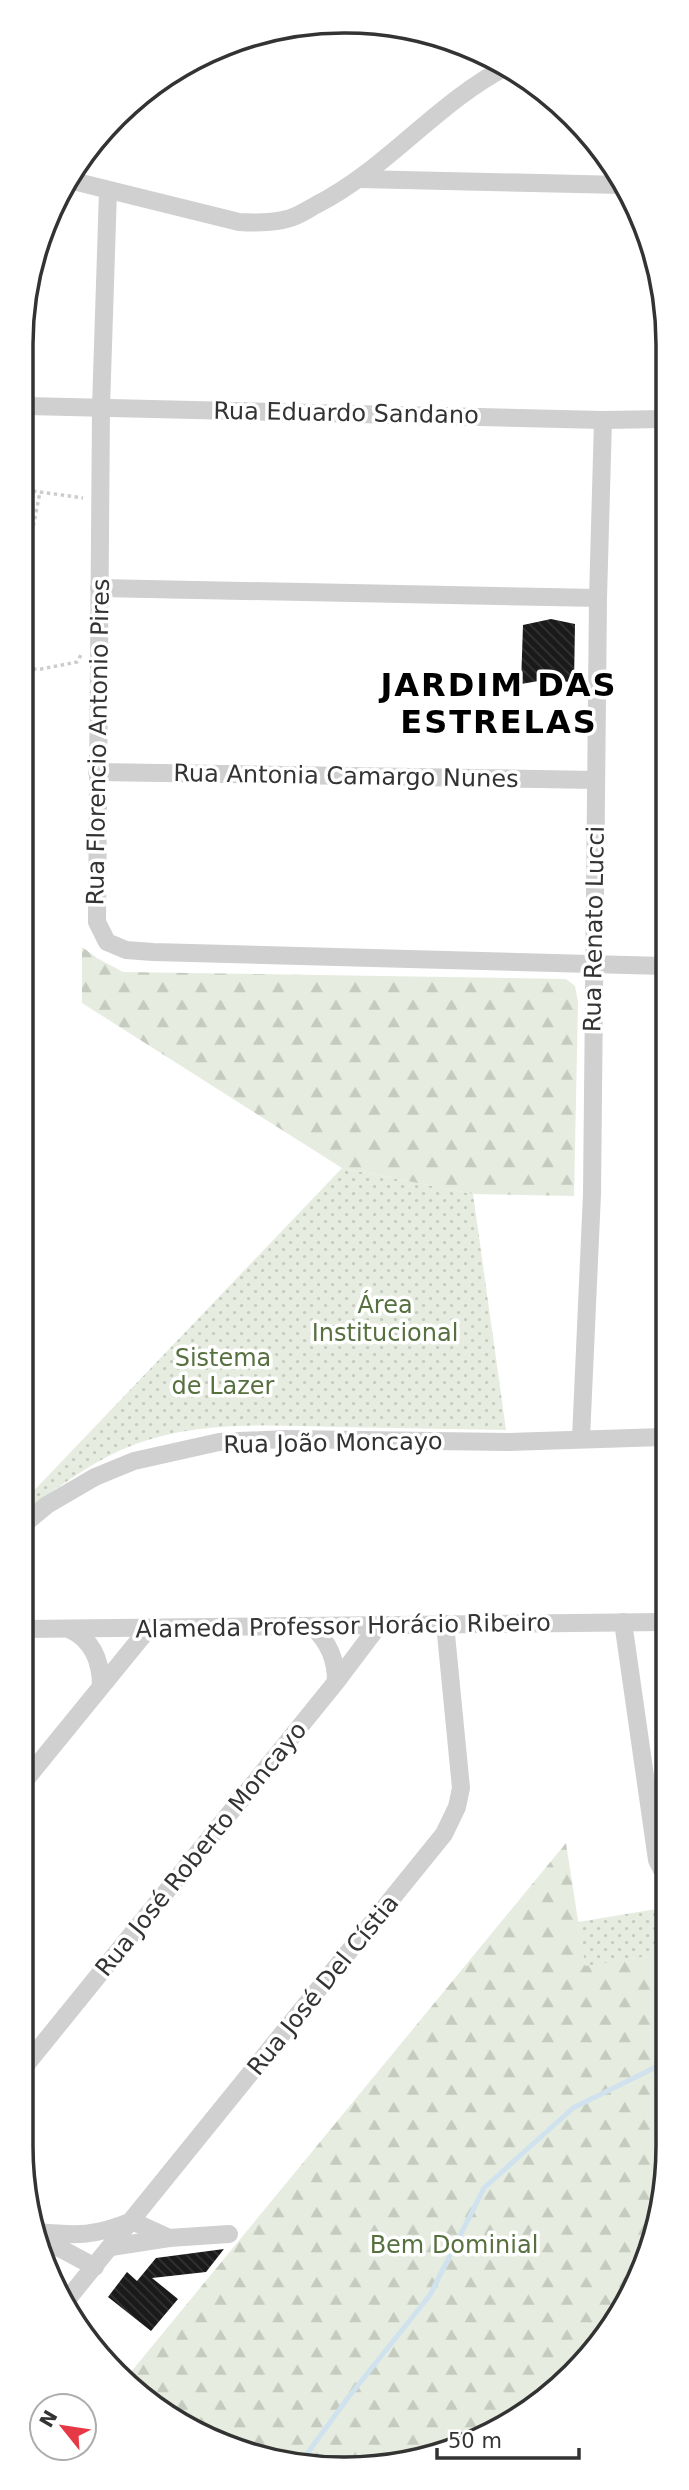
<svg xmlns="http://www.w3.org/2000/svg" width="689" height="2490" font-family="'DejaVu Sans',sans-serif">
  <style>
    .grass { fill: url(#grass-dots) }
    .forest { fill: url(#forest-firs) }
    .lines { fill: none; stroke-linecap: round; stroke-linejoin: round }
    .stream { stroke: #cfe2ee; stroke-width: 5 }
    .building { fill: url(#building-back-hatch) }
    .path { stroke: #cdcdcd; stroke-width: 3.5; stroke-dasharray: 3.5 3.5; stroke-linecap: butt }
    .minor { stroke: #d0d0d0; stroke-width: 18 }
    .labels { text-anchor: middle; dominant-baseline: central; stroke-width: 7; stroke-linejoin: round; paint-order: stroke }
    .street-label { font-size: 24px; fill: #333; stroke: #fff }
    .park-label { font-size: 24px; fill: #56703f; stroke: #fff }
    .district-label { font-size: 32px; font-weight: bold; letter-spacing: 2px; fill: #000; stroke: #fff }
    .rim { fill: none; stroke: #333; stroke-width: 3.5 }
  </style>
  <defs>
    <pattern id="grass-dots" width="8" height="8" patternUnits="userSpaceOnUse" patternTransform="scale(1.75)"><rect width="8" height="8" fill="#e6ecdf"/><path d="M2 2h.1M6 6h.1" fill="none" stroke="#c6cbc0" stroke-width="1.8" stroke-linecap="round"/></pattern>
    <pattern id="forest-firs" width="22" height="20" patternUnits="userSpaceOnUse" patternTransform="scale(1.75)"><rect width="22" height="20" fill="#e6ecdf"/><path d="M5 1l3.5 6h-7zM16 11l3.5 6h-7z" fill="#c6cbc0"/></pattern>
    <pattern id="building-back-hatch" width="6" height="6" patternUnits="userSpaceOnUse" patternTransform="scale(1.75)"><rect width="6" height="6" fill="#1a1a1a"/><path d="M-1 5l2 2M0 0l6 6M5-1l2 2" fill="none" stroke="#333"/></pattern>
  </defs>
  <rect width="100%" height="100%" fill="#fff"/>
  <!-- grass -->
  <g class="grass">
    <path d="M342 1168 473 1194 506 1430C450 1429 393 1428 336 1427 264 1425 189 1420 121 1450 86 1466 54 1490 23 1513V1502Z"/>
    <polygon points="662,1908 662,1954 585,1967 578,1922"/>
  </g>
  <!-- forest -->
  <g class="forest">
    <polygon points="82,947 97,958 123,972 566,979 575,986 578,1002 574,1196 473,1194 342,1168 82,1003"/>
    <polygon points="566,1843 585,1966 662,1954 662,2208 624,2308 542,2402 448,2452 323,2468 201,2435 126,2378"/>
  </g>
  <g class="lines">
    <!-- stream -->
    <polyline class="stream" points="301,2462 347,2399 430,2295 484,2188 573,2108 662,2064"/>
  </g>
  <!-- building -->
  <g class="building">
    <polygon points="551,619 575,624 574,683 550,679 521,684 523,625"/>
    <polygon points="224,2249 206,2272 152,2278 178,2299 151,2331 108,2297 127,2272 137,2281 156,2258"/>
  </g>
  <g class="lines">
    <!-- path -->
    <g class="path">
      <polyline points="26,490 83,498"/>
      <polyline points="32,533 40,492"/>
      <polyline points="26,669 41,669 77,662 81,655"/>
    </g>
    <!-- minor -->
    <g class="minor">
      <polyline points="360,179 623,185"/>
      <path d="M69 180 239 222C255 223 271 223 287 219 297 217 307 210 316 205 387 169 437 102 508 66"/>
      <polyline points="108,191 101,407 97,922 107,942 126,950 153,952 664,966"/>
      <polyline points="27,406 603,420 665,419"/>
      <polyline points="99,588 598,598"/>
      <polyline points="97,772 596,780"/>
      <polyline points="581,1438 592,1194 598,598 603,420"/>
      <polyline points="23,1525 47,1505 95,1477 134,1461 219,1442 286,1439 508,1442 663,1437"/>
      <polyline points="623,1622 657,1860 662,1870"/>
      <path d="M312 1626C329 1643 336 1659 336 1682"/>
      <polyline points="23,1629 663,1622"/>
      <path d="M69 1629C93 1640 101 1661 101 1686"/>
      <polyline points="22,1784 149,1628"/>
      <polyline points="21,2071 336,1682 379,1625"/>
      <path d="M38 2232C78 2236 95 2236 132 2221L169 2238"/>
      <polyline points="39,2237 95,2267"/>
      <polyline points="111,2247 169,2238 229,2234"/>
      <polyline points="66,2301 444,1834 457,1807 461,1788 445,1624"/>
    </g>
  </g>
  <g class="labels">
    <!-- street labels -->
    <g class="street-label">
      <text transform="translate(346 413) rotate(1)">Rua Eduardo Sandano</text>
      <text transform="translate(98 742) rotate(-89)">Rua Florencio Antonio Pires</text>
      <text transform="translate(346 776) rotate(1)">Rua Antonia Camargo Nunes</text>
      <text transform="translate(594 929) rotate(-89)">Rua Renato Lucci</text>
      <text transform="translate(333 1443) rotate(-1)">Rua João Moncayo</text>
      <text transform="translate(343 1626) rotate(-1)">Alameda Professor Horácio Ribeiro</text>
      <text transform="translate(201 1849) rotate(-51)">Rua José Roberto Moncayo</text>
      <text transform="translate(323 1985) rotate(-51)">Rua José Del Cístia</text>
    </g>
    <!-- park labels -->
    <g class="park-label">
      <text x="385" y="1305">Área<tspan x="385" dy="28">Institucional</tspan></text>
      <text x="223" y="1358">Sistema<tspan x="223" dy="28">de Lazer</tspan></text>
      <text x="454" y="2245">Bem Dominial</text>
    </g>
    <!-- district labels -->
    <g class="district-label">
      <text x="499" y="685">JARDIM DAS<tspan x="499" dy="37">ESTRELAS</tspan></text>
    </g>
  </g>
  <!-- crop -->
  <path d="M0 0H689V2490H0ZM344 33H345A311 311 0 0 1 656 344V2146A311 311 0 0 1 345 2457H344A311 311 0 0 1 33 2146V344A311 311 0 0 1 344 33Z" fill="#fff" fill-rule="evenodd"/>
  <path class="rim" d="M344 33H345A311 311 0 0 1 656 344V2146A311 311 0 0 1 345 2457H344A311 311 0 0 1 33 2146V344A311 311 0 0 1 344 33Z"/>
  <!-- north arrow -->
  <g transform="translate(63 2427) rotate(300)"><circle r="33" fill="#ffffff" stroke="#adadad" stroke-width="2"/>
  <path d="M0-5L12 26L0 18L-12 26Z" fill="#e63946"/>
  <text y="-10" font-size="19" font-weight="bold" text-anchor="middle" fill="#333333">N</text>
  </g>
  <!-- scale -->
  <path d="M437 2448v10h142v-10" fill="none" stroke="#333333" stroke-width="3.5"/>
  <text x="448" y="2448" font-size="21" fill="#333333" stroke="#ffffff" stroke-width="5" paint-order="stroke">50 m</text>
</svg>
